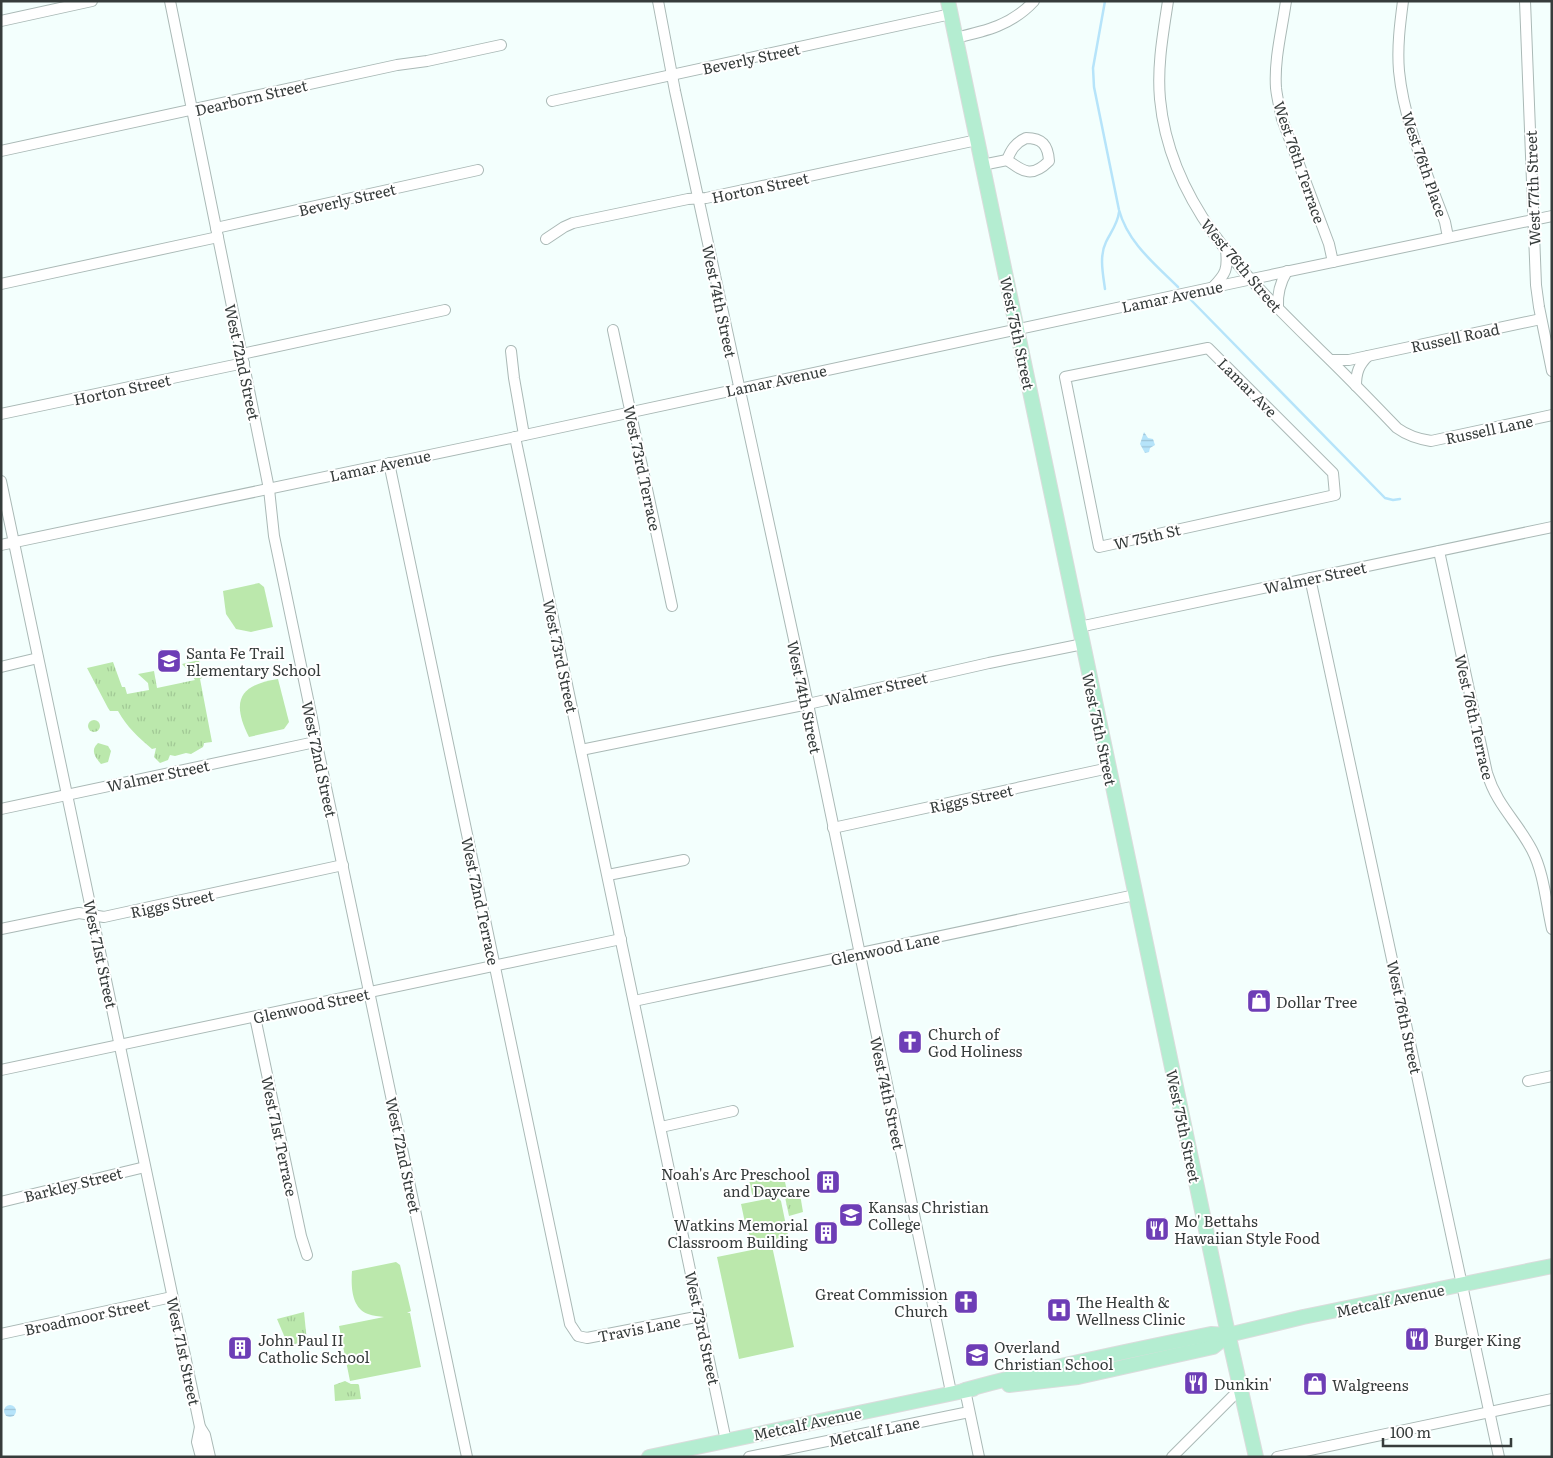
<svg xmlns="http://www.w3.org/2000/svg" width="1553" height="1458" font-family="Literata,serif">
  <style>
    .green { fill: #bbe8ac }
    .park { fill: url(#park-tufts) }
    .water { fill: url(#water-rules) }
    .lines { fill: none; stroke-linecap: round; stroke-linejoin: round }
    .stream { stroke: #b6e4fa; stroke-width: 2.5 }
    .minor-casing { stroke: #aab9b6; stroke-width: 12 }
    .major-casing { stroke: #dbdcdc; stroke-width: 16 }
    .minor { stroke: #fff; stroke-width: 10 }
    .major { stroke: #b4edd1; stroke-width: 14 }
    .labels { text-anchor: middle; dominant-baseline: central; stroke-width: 4; stroke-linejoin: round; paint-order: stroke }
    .street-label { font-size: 15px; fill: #363c3b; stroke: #fff }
    .poi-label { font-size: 15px; fill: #363c3b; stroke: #fff; text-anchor: start }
  </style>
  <defs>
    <pattern id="park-tufts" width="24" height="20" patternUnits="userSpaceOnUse" patternTransform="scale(1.25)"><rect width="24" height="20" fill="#bbe8ac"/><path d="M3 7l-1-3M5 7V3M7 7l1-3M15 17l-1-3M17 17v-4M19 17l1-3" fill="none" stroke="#a1c895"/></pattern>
    <pattern id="water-rules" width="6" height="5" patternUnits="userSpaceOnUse" patternTransform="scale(1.25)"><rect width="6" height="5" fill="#b6e4fa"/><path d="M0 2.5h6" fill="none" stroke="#9dc4d7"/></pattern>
  </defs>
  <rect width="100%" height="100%" fill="#f3fffd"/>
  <!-- green -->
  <g class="green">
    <polygon points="259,583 264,587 273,627 251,632 236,629 226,614 223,591"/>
    <path d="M278 679 289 722 284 729 249 737C231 701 239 685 278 679Z"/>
    <polygon points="783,1173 787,1191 753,1199 749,1180"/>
    <path d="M777 1197 781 1201 789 1240C748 1247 749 1241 741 1204Z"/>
    <polygon points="772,1246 794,1347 739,1359 717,1257"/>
    <path d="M396 1262 400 1265 411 1311 407 1313H410L421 1367 350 1381 339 1326 384 1317C379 1316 373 1316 368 1314 351 1308 351 1285 352 1271Z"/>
  </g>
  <!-- park -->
  <g class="park">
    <path d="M199 660 202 678 200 679 212 742 204 743 203 747 191 754 186 753 175 756 170 755 168 760 160 763 154 757 156 748 152 749C138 737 127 727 118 711H110L108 708 87 668 113 662 122 687H125L127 694 149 690 148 683 138 674 154 671 157 688 195 680 189 671 182 664Z"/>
    <circle cx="94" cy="726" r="6"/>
    <path d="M98 743 108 746 111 751 108 762 101 764C95 757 90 750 98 743Z"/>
    <polygon points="800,1194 803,1212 789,1216 785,1197"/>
    <polygon points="304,1312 307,1342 288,1345 277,1319"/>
    <polygon points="345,1381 351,1384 358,1384 359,1385 361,1399 335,1401 334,1385"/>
  </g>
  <!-- water -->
  <g class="water">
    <polygon points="1144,432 1148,438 1153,439 1155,445 1150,448 1149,452 1145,453 1140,444"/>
    <circle cx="10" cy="1411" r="6"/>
  </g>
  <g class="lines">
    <!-- stream -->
    <g class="stream">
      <path d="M1105 1 1093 68 1094 87 1119 210C1128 243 1155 264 1178 287"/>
      <path d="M1105 289C1103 274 1099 256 1106 242 1111 232 1118 223 1119 212"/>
      <polyline points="1191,300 1385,498 1393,500 1400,499"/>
    </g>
    <defs>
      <g id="minor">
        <polyline points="170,1 264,464 269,489 274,536 314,728 315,742 319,754 467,1457"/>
        <polyline points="658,1 675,91 808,704 951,1392"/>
        <path d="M1168 1C1163 34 1157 66 1160 99 1170 206 1248 279 1320 350 1346 375 1372 402 1397 428 1408 436 1418 439 1431 441L1552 415"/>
        <path d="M1286 1C1282 30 1274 59 1276 88 1277 98 1280 109 1282 119L1329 244 1333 262"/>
        <path d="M1403 1C1400 24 1397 47 1399 71 1404 123 1427 173 1445 222L1448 237"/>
        <polyline points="1525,1 1536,285 1539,307 1552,371"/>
        <polyline points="1,21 92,1"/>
        <path d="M955 38C986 31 1012 25 1034 1"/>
        <polyline points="552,101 951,14"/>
        <path d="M1026 138C1042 138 1048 145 1049 161 1032 178 1024 172 1007 160 1011 150 1015 143 1026 138Z"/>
        <polyline points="1,151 397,65 427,61 501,45"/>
        <polyline points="982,165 1007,160"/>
        <polyline points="216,228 478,170"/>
        <polyline points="546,239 564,227 573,223 688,199 706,198 977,140"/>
        <polyline points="1,284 218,237"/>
        <path d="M1213 287C1226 274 1228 269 1226 250"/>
        <path d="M1278 307C1277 293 1280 283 1287 271"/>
        <polyline points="613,330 672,606"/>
        <polygon points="1208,348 1333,473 1335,495 1099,547 1065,377"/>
        <polyline points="511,351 514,378 524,435"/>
        <polyline points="242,354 445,310"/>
        <polyline points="1331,360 1349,360 1541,319"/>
        <path d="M1356 386C1356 372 1359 365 1368 356"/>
        <polyline points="1,414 244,363"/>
        <polyline points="515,437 726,1441"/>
        <polyline points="389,463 570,1324 578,1336 587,1338 701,1316"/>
        <polyline points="1,481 191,1384 200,1427 205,1435 210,1457"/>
        <polyline points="1,545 511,438 1252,279 1552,216"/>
        <path d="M1439 551 1487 773C1497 806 1517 821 1532 850 1544 873 1546 903 1552 929"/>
        <polyline points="1310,578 1499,1457"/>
        <polyline points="1079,627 1552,527"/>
        <polyline points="1,667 38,658"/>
        <polyline points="581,750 808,704 989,663 1083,644"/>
        <polyline points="1,809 315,742"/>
        <polyline points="833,828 1109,768"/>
        <polyline points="608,875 684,860"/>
        <polyline points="1,929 79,913 104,917 113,915 343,865"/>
        <polyline points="634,1001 1135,895"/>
        <polyline points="255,1017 301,1236 307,1255"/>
        <polyline points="1,1070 621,939"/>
        <polyline points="1528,1081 1552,1076"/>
        <polyline points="661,1127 733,1111"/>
        <polyline points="1,1202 145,1167"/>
        <polyline points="1,1334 172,1297"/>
        <polyline points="965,1390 979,1457"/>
        <polyline points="200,1427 197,1442 201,1457"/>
        <polyline points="749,1457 969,1412"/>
        <polyline points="1172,1457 1240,1389"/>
        <polyline points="1277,1457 1552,1399"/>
      </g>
      <g id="major">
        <polyline points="948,1 1225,1320 1256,1457"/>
        <polyline points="1009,1385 1078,1377 1213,1347 1228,1335"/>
        <path d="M965 1390C1046 1368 1128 1351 1211 1334L1228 1335 1303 1317 1552 1266"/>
        <polyline points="649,1457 973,1389"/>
      </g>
    </defs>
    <!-- minor casing -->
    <use href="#minor" class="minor-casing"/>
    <!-- major casing -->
    <use href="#major" class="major-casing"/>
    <!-- minor -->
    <use href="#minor" class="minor"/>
    <!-- major -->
    <use href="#major" class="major"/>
  </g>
  <!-- icons -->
  <defs>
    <symbol id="school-square" viewBox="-11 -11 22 22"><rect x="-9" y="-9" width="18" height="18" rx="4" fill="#6d3eb6" stroke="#fff"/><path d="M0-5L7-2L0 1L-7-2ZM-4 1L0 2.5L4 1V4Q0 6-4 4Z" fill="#fff"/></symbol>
    <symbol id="shop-square" viewBox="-11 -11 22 22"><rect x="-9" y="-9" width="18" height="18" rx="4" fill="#6d3eb6" stroke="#fff"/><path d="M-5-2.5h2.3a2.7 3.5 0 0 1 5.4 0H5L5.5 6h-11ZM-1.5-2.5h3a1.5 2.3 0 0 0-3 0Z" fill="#fff"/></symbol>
    <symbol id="church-square" viewBox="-11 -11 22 22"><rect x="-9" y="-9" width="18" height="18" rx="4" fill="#6d3eb6" stroke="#fff"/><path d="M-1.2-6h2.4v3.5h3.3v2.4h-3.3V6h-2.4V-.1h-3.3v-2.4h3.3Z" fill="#fff"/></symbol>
    <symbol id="building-square" viewBox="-11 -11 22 22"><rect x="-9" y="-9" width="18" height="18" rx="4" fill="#6d3eb6" stroke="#fff"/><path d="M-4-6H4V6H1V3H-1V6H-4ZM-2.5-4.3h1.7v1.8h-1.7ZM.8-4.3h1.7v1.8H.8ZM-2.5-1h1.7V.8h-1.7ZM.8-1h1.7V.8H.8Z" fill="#fff"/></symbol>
    <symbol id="university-square" viewBox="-11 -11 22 22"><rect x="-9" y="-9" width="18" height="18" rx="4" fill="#6d3eb6" stroke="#fff"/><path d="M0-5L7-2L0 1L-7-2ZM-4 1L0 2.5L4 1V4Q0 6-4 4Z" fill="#fff"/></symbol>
    <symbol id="restaurant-square" viewBox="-11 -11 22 22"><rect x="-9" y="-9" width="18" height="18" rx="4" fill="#6d3eb6" stroke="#fff"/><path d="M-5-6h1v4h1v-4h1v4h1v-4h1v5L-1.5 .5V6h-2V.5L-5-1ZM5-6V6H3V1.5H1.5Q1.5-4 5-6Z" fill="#fff"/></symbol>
    <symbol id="hospital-square" viewBox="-11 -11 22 22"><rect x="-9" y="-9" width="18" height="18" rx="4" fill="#6d3eb6" stroke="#fff"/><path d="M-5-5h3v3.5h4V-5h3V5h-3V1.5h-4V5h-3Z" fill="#fff"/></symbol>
  </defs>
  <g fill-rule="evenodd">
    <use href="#school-square" x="155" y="647" width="28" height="28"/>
    <use href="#shop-square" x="1245" y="987" width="28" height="28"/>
    <use href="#church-square" x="896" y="1028" width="28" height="28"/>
    <use href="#building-square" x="814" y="1168" width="28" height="28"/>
    <use href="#university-square" x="837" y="1201" width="28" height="28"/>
    <use href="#restaurant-square" x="1143" y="1215" width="28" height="28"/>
    <use href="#building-square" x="812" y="1219" width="28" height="28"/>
    <use href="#church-square" x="952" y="1288" width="28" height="28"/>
    <use href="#hospital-square" x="1045" y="1296" width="28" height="28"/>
    <use href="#restaurant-square" x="1403" y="1325" width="28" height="28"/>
    <use href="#building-square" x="226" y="1334" width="28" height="28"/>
    <use href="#school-square" x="963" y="1341" width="28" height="28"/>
    <use href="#restaurant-square" x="1182" y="1369" width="28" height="28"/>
    <use href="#shop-square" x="1301" y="1370" width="28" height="28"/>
  </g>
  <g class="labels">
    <!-- street labels -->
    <g class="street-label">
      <text transform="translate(751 58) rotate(-12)">Beverly Street</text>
      <text transform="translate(251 97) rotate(-13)">Dearborn Street</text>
      <text transform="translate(1300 162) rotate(71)">West 76th Terrace</text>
      <text transform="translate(1425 164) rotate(71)">West 76th Place</text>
      <text transform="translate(760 187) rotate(-12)">Horton Street</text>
      <text transform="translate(1532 188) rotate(-92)">West 77th Street</text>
      <text transform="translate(347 199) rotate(-13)">Beverly Street</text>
      <text transform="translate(1242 265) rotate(50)">West 76th Street</text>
      <text transform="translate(1172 296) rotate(-12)">Lamar Avenue</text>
      <text transform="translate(720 301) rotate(78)">West 74th Street</text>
      <text transform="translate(1018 333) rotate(78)">West 75th Street</text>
      <text transform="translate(1455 337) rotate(-12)">Russell Road</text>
      <text transform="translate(243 362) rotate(78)">West 72nd Street</text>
      <text transform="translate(776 380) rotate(-12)">Lamar Avenue</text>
      <text transform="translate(1248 387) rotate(45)">Lamar Ave</text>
      <text transform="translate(122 389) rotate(-12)">Horton Street</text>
      <text transform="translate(1489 429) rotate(-12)">Russell Lane</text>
      <text transform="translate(380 465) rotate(-12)">Lamar Avenue</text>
      <text transform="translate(643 468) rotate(78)">West 73rd Terrace</text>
      <text transform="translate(1147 536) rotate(-13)">W 75th St</text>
      <text transform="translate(1315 577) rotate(-12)">Walmer Street</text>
      <text transform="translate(561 656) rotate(78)">West 73rd Street</text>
      <text transform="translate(876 688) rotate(-13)">Walmer Street</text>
      <text transform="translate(805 697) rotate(78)">West 74th Street</text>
      <text transform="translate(1475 717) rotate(77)">West 76th Terrace</text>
      <text transform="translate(1100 729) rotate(78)">West 75th Street</text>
      <text transform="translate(320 759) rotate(78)">West 72nd Street</text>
      <text transform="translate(158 775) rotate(-12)">Walmer Street</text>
      <text transform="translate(971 798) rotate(-12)">Riggs Street</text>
      <text transform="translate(481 901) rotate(78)">West 72nd Terrace</text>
      <text transform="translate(172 903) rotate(-12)">Riggs Street</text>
      <text transform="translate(885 948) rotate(-12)">Glenwood Lane</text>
      <text transform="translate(101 954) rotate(78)">West 71st Street</text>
      <text transform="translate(311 1005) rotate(-12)">Glenwood Street</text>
      <text transform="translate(1405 1017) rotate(78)">West 76th Street</text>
      <text transform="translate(888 1093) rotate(78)">West 74th Street</text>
      <text transform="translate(1184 1126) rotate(78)">West 75th Street</text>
      <text transform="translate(280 1136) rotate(78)">West 71st Terrace</text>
      <text transform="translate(404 1155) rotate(78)">West 72nd Street</text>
      <text transform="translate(73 1184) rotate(-14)">Barkley Street</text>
      <text transform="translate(1390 1300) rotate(-12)">Metcalf Avenue</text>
      <text transform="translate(87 1316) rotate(-12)">Broadmoor Street</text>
      <text transform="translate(639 1328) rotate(-11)">Travis Lane</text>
      <text transform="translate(703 1328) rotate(78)">West 73rd Street</text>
      <text transform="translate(184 1351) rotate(78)">West 71st Street</text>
      <text transform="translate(807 1423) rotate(-12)">Metcalf Avenue</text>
      <text transform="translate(874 1431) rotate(-12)">Metcalf Lane</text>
    </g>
    <!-- poi labels -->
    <g class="poi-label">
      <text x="186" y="652">Santa Fe Trail<tspan x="186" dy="17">Elementary School</tspan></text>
      <text x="1276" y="1001">Dollar Tree</text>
      <text x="928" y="1033">Church of<tspan x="928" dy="17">God Holiness</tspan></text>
      <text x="810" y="1173" text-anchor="end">Noah's Arc Preschool<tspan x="810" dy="17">and Daycare</tspan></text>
      <text x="868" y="1206">Kansas Christian<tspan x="868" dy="17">College</tspan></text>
      <text x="1174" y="1220">Mo' Bettahs<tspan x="1174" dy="17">Hawaiian Style Food</tspan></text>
      <text x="808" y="1224" text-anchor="end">Watkins Memorial<tspan x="808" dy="17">Classroom Building</tspan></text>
      <text x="948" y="1293" text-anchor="end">Great Commission<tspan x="948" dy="17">Church</tspan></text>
      <text x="1076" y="1301">The Health &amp;<tspan x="1076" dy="17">Wellness Clinic</tspan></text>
      <text x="258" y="1339">John Paul II<tspan x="258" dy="17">Catholic School</tspan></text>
      <text x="1434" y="1339">Burger King</text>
      <text x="994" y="1346">Overland<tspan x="994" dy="17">Christian School</tspan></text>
      <text x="1214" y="1383">Dunkin'</text>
      <text x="1332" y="1384">Walgreens</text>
    </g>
  </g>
  <!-- border -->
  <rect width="1553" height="1458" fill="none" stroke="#363c3b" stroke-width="5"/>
  <!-- scale -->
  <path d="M1383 1438v8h128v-8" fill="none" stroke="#363c3b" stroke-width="2.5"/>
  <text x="1390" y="1438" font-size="15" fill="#363c3b" stroke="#ffffff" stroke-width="4" paint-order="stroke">100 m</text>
</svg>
